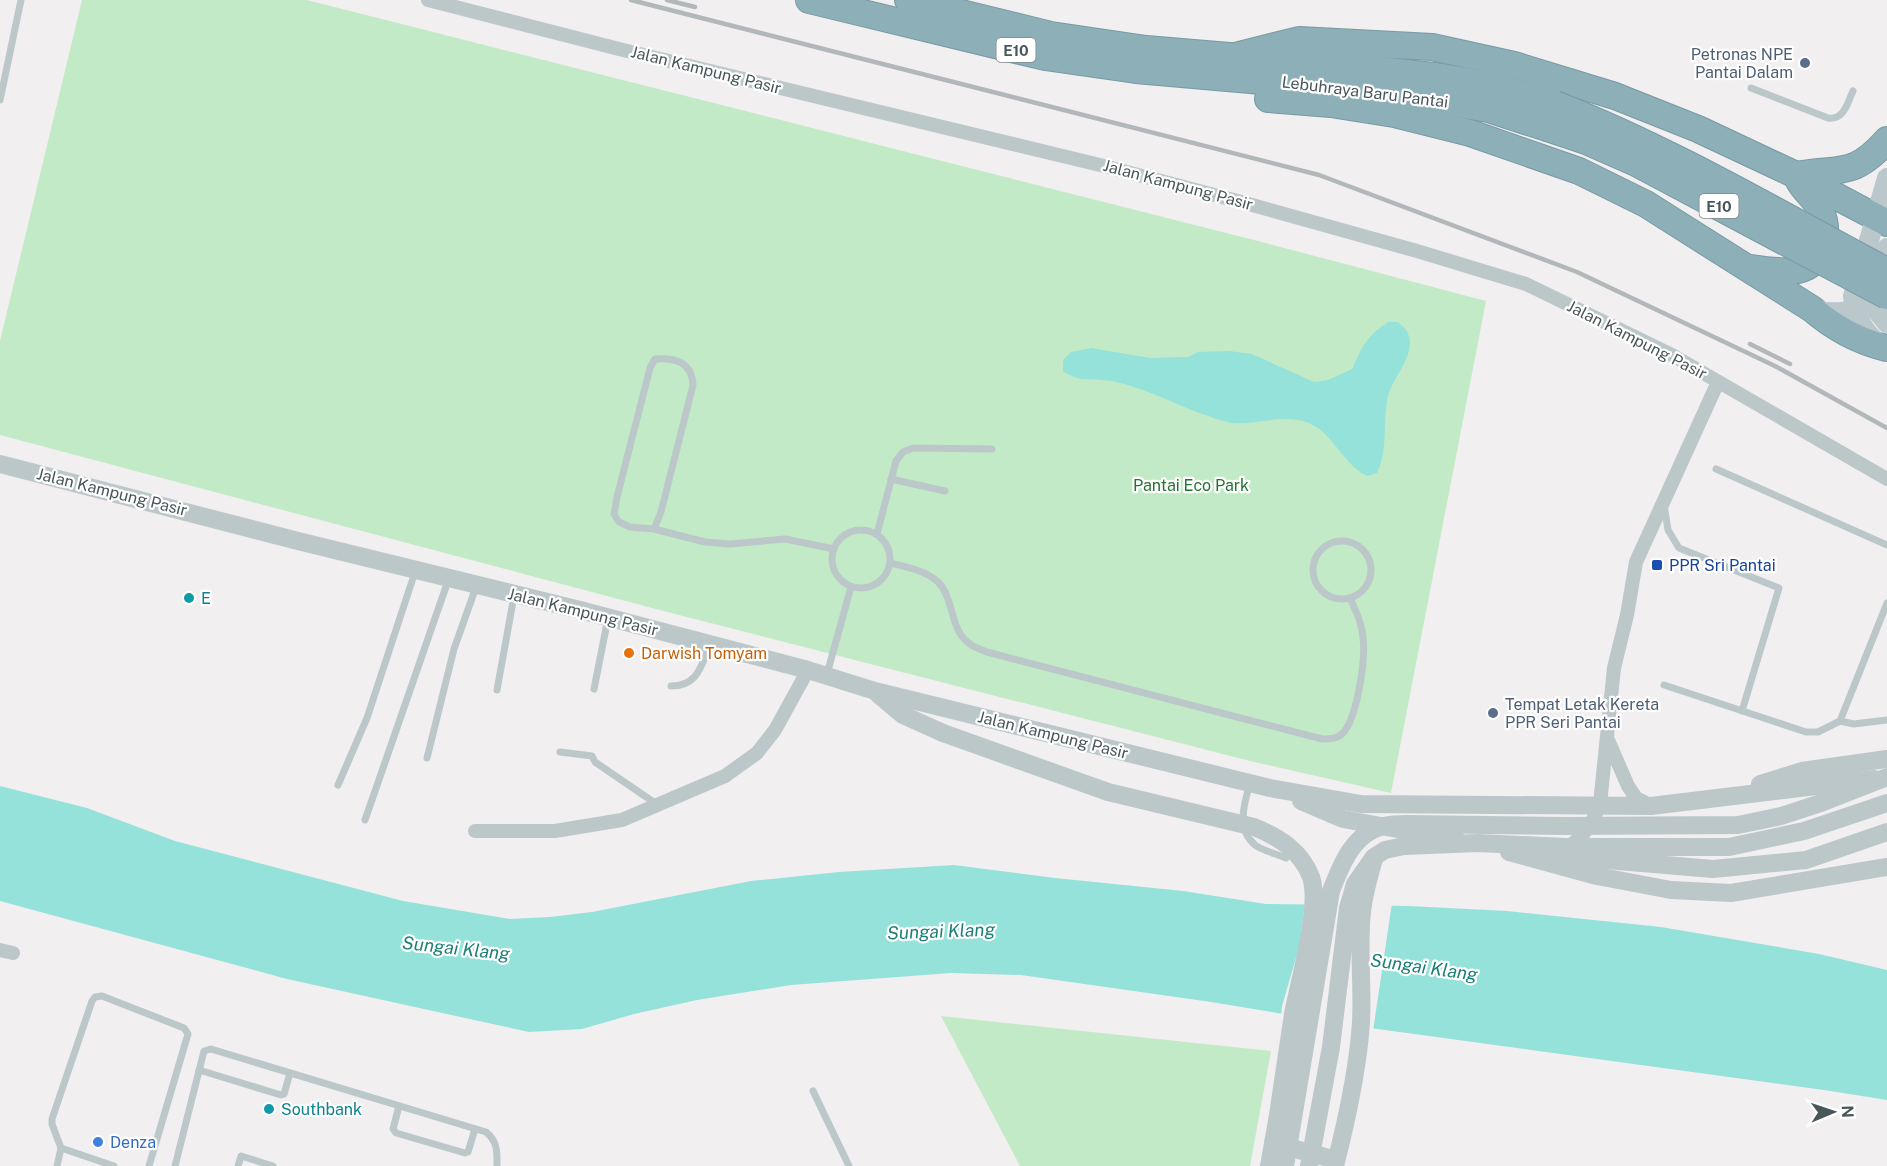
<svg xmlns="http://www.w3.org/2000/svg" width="1887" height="1166" font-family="'Public Sans',sans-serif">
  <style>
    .green { fill: #c3eac6 }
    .water { fill: #95e2da }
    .pier { fill: #f1eff0 }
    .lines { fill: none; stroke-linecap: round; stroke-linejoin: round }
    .motorway-casing { stroke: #789aa4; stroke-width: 28 }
    .service { stroke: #bcc7ca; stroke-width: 7 }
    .minor { stroke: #bcc7ca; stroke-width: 14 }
    .tertiary { stroke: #bcc7ca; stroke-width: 18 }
    .secondary { stroke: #bac8cc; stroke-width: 20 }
    .motorway { stroke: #8dafb8; stroke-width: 26 }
    .rail { stroke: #b2b7b9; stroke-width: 4.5 }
    .motorway-bridge-casing { stroke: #789aa4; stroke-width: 28; stroke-linecap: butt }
    .tertiary-bridge { stroke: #bcc7ca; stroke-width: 18 }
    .motorway-bridge { stroke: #8dafb8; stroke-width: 26 }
    .service-dot { fill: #5c6f8a; stroke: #fff; stroke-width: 2 }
    .transit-dot { fill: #1a4fb4; stroke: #fff; stroke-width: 2 }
    .culture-dot { fill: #0f9aa8; stroke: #fff; stroke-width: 2 }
    .food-dot { fill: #e8710a; stroke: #fff; stroke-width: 2 }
    .shop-dot { fill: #3f7fe0; stroke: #fff; stroke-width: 2 }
    .labels { text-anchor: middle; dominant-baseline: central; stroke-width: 4.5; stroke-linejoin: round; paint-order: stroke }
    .shield { fill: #fff; stroke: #80898c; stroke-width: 1.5 }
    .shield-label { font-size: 15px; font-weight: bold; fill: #49575a }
    .service-label { font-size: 16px; fill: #4e5e75; stroke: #fff; text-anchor: end }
    .street-label { font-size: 16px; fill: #49575a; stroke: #fff }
    .park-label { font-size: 16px; fill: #227432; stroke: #fff }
    .transit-label { font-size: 16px; fill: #164399; stroke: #fff; text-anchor: start }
    .culture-label { font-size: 16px; fill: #0d838f; stroke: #fff; text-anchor: start }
    .food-label { font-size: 16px; fill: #c56008; stroke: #fff; text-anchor: start }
    .shop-label { font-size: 16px; fill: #366cbe; stroke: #fff; text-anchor: start }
    .water-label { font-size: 18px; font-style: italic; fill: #1b7f75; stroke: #fff }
  </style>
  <rect width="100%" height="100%" fill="#f1eff0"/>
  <!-- green -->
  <g class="green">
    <polygon points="82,0 307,0 1254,240 1486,301 1391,793 1254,762 652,608 0,435 0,341"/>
    <polygon points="941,1016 1271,1051 1250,1166 1020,1166"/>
  </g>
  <!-- water -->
  <g class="water">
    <path d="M1388 322H1398C1404 327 1409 332 1410 341 1411 362 1390 380 1387 401 1383 426 1388 450 1377 473L1367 476C1342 464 1332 430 1306 422 1282 414 1257 425 1233 423 1223 422 1212 417 1202 414 1172 403 1143 387 1112 381 1094 378 1078 383 1063 371V360L1071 352 1091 348 1150 358 1188 357 1198 352 1229 351 1252 354 1314 382 1328 380 1352 369C1363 345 1366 337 1388 322Z"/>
    <polygon points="0,786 87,808 175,841 403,901 510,919 550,917 592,912 751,881 839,872 954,865 1055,878 1183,891 1266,904 1409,906 1507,911 1661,927 1819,954 1887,970 1887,1100 1824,1090 1363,1027 1211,1002 1021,975 951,973 791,985 697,1000 634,1014 582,1029 529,1032 287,979 0,901"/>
  </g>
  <!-- pier -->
  <polygon class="pier" points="1305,902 1392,903 1373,1031 1281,1016 1282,1006 1300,944"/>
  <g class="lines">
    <defs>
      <g id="motorway">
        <polyline points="809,0 1045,57 1136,70 1387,92 1488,109 1547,128"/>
        <polyline points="908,0 1051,35 1146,49 1336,65 1442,77 1493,86 1555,104"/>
        <polyline points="1231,57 1299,40 1432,47 1514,65 1615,96 1698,129 1796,175 1887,223"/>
        <path d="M1268 99 1331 104 1394 114 1470 133 1579 171 1646 204 1812 309C1834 328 1858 341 1886 348"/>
        <path d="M1796 175C1841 167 1853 178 1887 140"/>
        <path d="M1751 268C1764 270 1779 272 1792 271 1824 268 1831 236 1821 211 1816 199 1805 192 1799 181"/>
      </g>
    </defs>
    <!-- motorway casing -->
    <use href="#motorway" class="motorway-casing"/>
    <!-- service -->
    <g class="service">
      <path d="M1751 88 1828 118C1844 120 1847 104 1853 91"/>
      <polyline points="0,100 21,0"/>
      <polyline points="1716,469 1887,545"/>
      <polyline points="891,479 945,491"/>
      <polyline points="1664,505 1668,530 1679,548 1779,588 1742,711"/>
      <path d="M654 529 661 512 693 385C692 363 676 357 655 359L650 368 617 497 614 514 619 522 630 527 654 529 705 542 730 544 785 539 834 549"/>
      <circle cx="861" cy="559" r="29"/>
      <polyline points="877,534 896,461 903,452 913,448 992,449"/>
      <circle cx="1342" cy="570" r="29"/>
      <path d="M890 563C906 567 925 570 938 582 955 599 949 630 970 644 975 648 982 650 987 652L1322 739C1329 739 1338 739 1343 733 1357 718 1366 659 1363 638 1362 624 1356 611 1350 598"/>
      <polyline points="1887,603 1840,721 1854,724 1887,720"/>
      <polyline points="827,674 851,587"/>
      <polyline points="1664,685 1806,732 1818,732 1840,721"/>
      <path d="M671 686C698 686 701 666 710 645"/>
      <polyline points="594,689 608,618"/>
      <polyline points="497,690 514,596"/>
      <polyline points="560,752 592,756 595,762 658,805"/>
      <polyline points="427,758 454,649 476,587"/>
      <path d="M1250 783C1244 804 1236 829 1255 845 1263 851 1277 854 1286 858"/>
      <polyline points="338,785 367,718 415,572"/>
      <polyline points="365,820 449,578"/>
      <polyline points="199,1070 281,1095 284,1094 290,1073"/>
      <polyline points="813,1091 849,1166"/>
      <polyline points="399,1106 393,1129 396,1133 465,1153 468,1152 475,1129"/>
      <polyline points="61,1148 114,1166"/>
      <polyline points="57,1166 61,1148 52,1124 52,1119 92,1001 95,997 102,996 184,1028 188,1034 149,1166"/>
      <path d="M175 1166 204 1051 211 1049 486 1132C498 1142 497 1152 497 1166"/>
      <polyline points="238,1166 241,1156 273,1166"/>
    </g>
    <!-- minor -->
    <g class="minor">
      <polyline points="428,0 623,50 1104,166 1245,203 1417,251 1526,284 1672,355 1887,479"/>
      <polyline points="1608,740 1628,786 1636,798 1650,805"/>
      <polyline points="475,831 555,831 622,820 725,776 757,753 775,730 808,670"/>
      <path d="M1567 847C1584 838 1593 822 1600 804L1614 668 1627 615 1636 562 1718 382"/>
      <polyline points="0,950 13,953"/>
    </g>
    <!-- tertiary -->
    <g class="tertiary">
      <polyline points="0,464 298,541 580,610 808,670 875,691 1270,788 1361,804 1651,806 1874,779"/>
      <polyline points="878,694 903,715 943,733"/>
      <polyline points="1760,784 1802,771 1887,759"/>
      <polyline points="1301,801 1343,819 1457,840"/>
      <polyline points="1535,854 1713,869 1806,860 1887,832"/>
      <polyline points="1273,1143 1336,1160"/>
      <polyline points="1269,1166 1278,1115"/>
      <path d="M1335 1166C1347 1119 1358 1070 1361 1022 1363 985 1358 949 1362 912 1364 894 1369 876 1374 859"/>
    </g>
    <!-- secondary -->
    <g class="secondary">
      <polyline points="1871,295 1877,311 1887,323"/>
      <path d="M1812 309C1832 315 1861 314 1872 294 1879 280 1882 263 1887 248"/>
      <path d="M1880 344C1864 333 1855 315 1853 296L1887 178"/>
    </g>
    <!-- motorway -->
    <use href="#motorway" class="motorway"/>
    <!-- rail -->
    <g class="rail">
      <polyline points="631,0 1319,175 1577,272 1775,366 1887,428"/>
      <polyline points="667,0 695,7"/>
      <polyline points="1750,344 1790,364"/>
    </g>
    <defs>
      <g id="motorway-bridge">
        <path d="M1555 104C1670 149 1778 213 1887 271"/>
        <polyline points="1547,128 1586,141 1636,163 1887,296"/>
      </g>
    </defs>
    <!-- motorway-bridge casing -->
    <use href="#motorway-bridge" class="motorway-bridge-casing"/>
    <!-- tertiary-bridge -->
    <g class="tertiary-bridge">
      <path d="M943 733 1108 792 1254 827C1279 837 1301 851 1311 877 1321 906 1299 982 1293 1014 1288 1048 1283 1081 1278 1115"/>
      <polyline points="1509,852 1597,876 1671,890 1731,893 1887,867"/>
      <path d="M1285 1166 1331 891C1341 865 1353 833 1384 826 1392 824 1400 824 1408 824L1564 826 1738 825 1781 816 1821 803 1887 777"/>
      <polyline points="1309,1166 1331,1047 1348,908 1355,884 1374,857 1385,850 1404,846 1478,843 1566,847 1729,847 1804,831 1887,803"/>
    </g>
    <!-- motorway-bridge -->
    <use href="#motorway-bridge" class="motorway-bridge"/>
  </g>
  <!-- markers -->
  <g class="service-dot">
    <circle cx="1805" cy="63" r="6"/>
    <circle cx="1493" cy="713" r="6"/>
  </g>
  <rect class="transit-dot" x="1651" y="559" width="12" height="12" rx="3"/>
  <g class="culture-dot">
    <circle cx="189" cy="598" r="6"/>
    <circle cx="269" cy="1109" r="6"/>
  </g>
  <circle class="food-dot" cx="629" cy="653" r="6"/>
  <circle class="shop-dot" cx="98" cy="1142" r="6"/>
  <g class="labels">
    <!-- shield labels -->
    <g class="shield">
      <rect x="996.5" y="38" width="39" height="24" rx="4.5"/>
      <rect x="1699.5" y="194" width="39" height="24" rx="4.5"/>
    </g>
    <g class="shield-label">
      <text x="1016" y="50">E10</text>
      <text x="1719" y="206">E10</text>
    </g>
    <!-- service labels -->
    <g class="service-label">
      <text x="1793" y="54">Petronas NPE<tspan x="1793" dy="18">Pantai Dalam</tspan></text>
      <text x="1505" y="704" text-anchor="start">Tempat Letak Kereta<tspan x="1505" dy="18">PPR Seri Pantai</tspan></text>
    </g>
    <!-- street labels -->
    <g class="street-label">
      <text transform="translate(706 70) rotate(14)">Jalan Kampung Pasir</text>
      <text transform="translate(1365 92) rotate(7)">Lebuhraya Baru Pantai</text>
      <text transform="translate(1178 185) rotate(15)">Jalan Kampung Pasir</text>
      <text transform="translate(1637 340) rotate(27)">Jalan Kampung Pasir</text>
      <text transform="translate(112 492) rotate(14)">Jalan Kampung Pasir</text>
      <text transform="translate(583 612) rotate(14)">Jalan Kampung Pasir</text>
      <text transform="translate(1053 735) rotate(14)">Jalan Kampung Pasir</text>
    </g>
    <!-- park labels -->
    <g class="park-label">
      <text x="1191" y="485">Pantai Eco Park</text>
    </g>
    <!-- transit labels -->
    <g class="transit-label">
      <text x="1669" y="565">PPR Sri Pantai</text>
    </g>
    <!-- culture labels -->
    <g class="culture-label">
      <text x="201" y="598">E</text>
      <text x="281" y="1109">Southbank</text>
    </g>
    <!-- food labels -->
    <g class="food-label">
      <text x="641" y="653">Darwish Tomyam</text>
    </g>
    <!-- shop labels -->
    <g class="shop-label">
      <text x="110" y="1142">Denza</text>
    </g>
    <!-- water labels -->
    <g class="water-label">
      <text transform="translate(941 931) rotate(-2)">Sungai Klang</text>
      <text transform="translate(456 948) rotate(6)">Sungai Klang</text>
      <text transform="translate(1424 967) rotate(8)">Sungai Klang</text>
    </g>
  </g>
  <!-- north arrow -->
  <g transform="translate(1833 1112) rotate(88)" stroke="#ffffff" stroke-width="4.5" paint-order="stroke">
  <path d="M0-4.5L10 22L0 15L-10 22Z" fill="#49575a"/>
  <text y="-9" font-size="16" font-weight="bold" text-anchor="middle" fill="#49575a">N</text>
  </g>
</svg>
